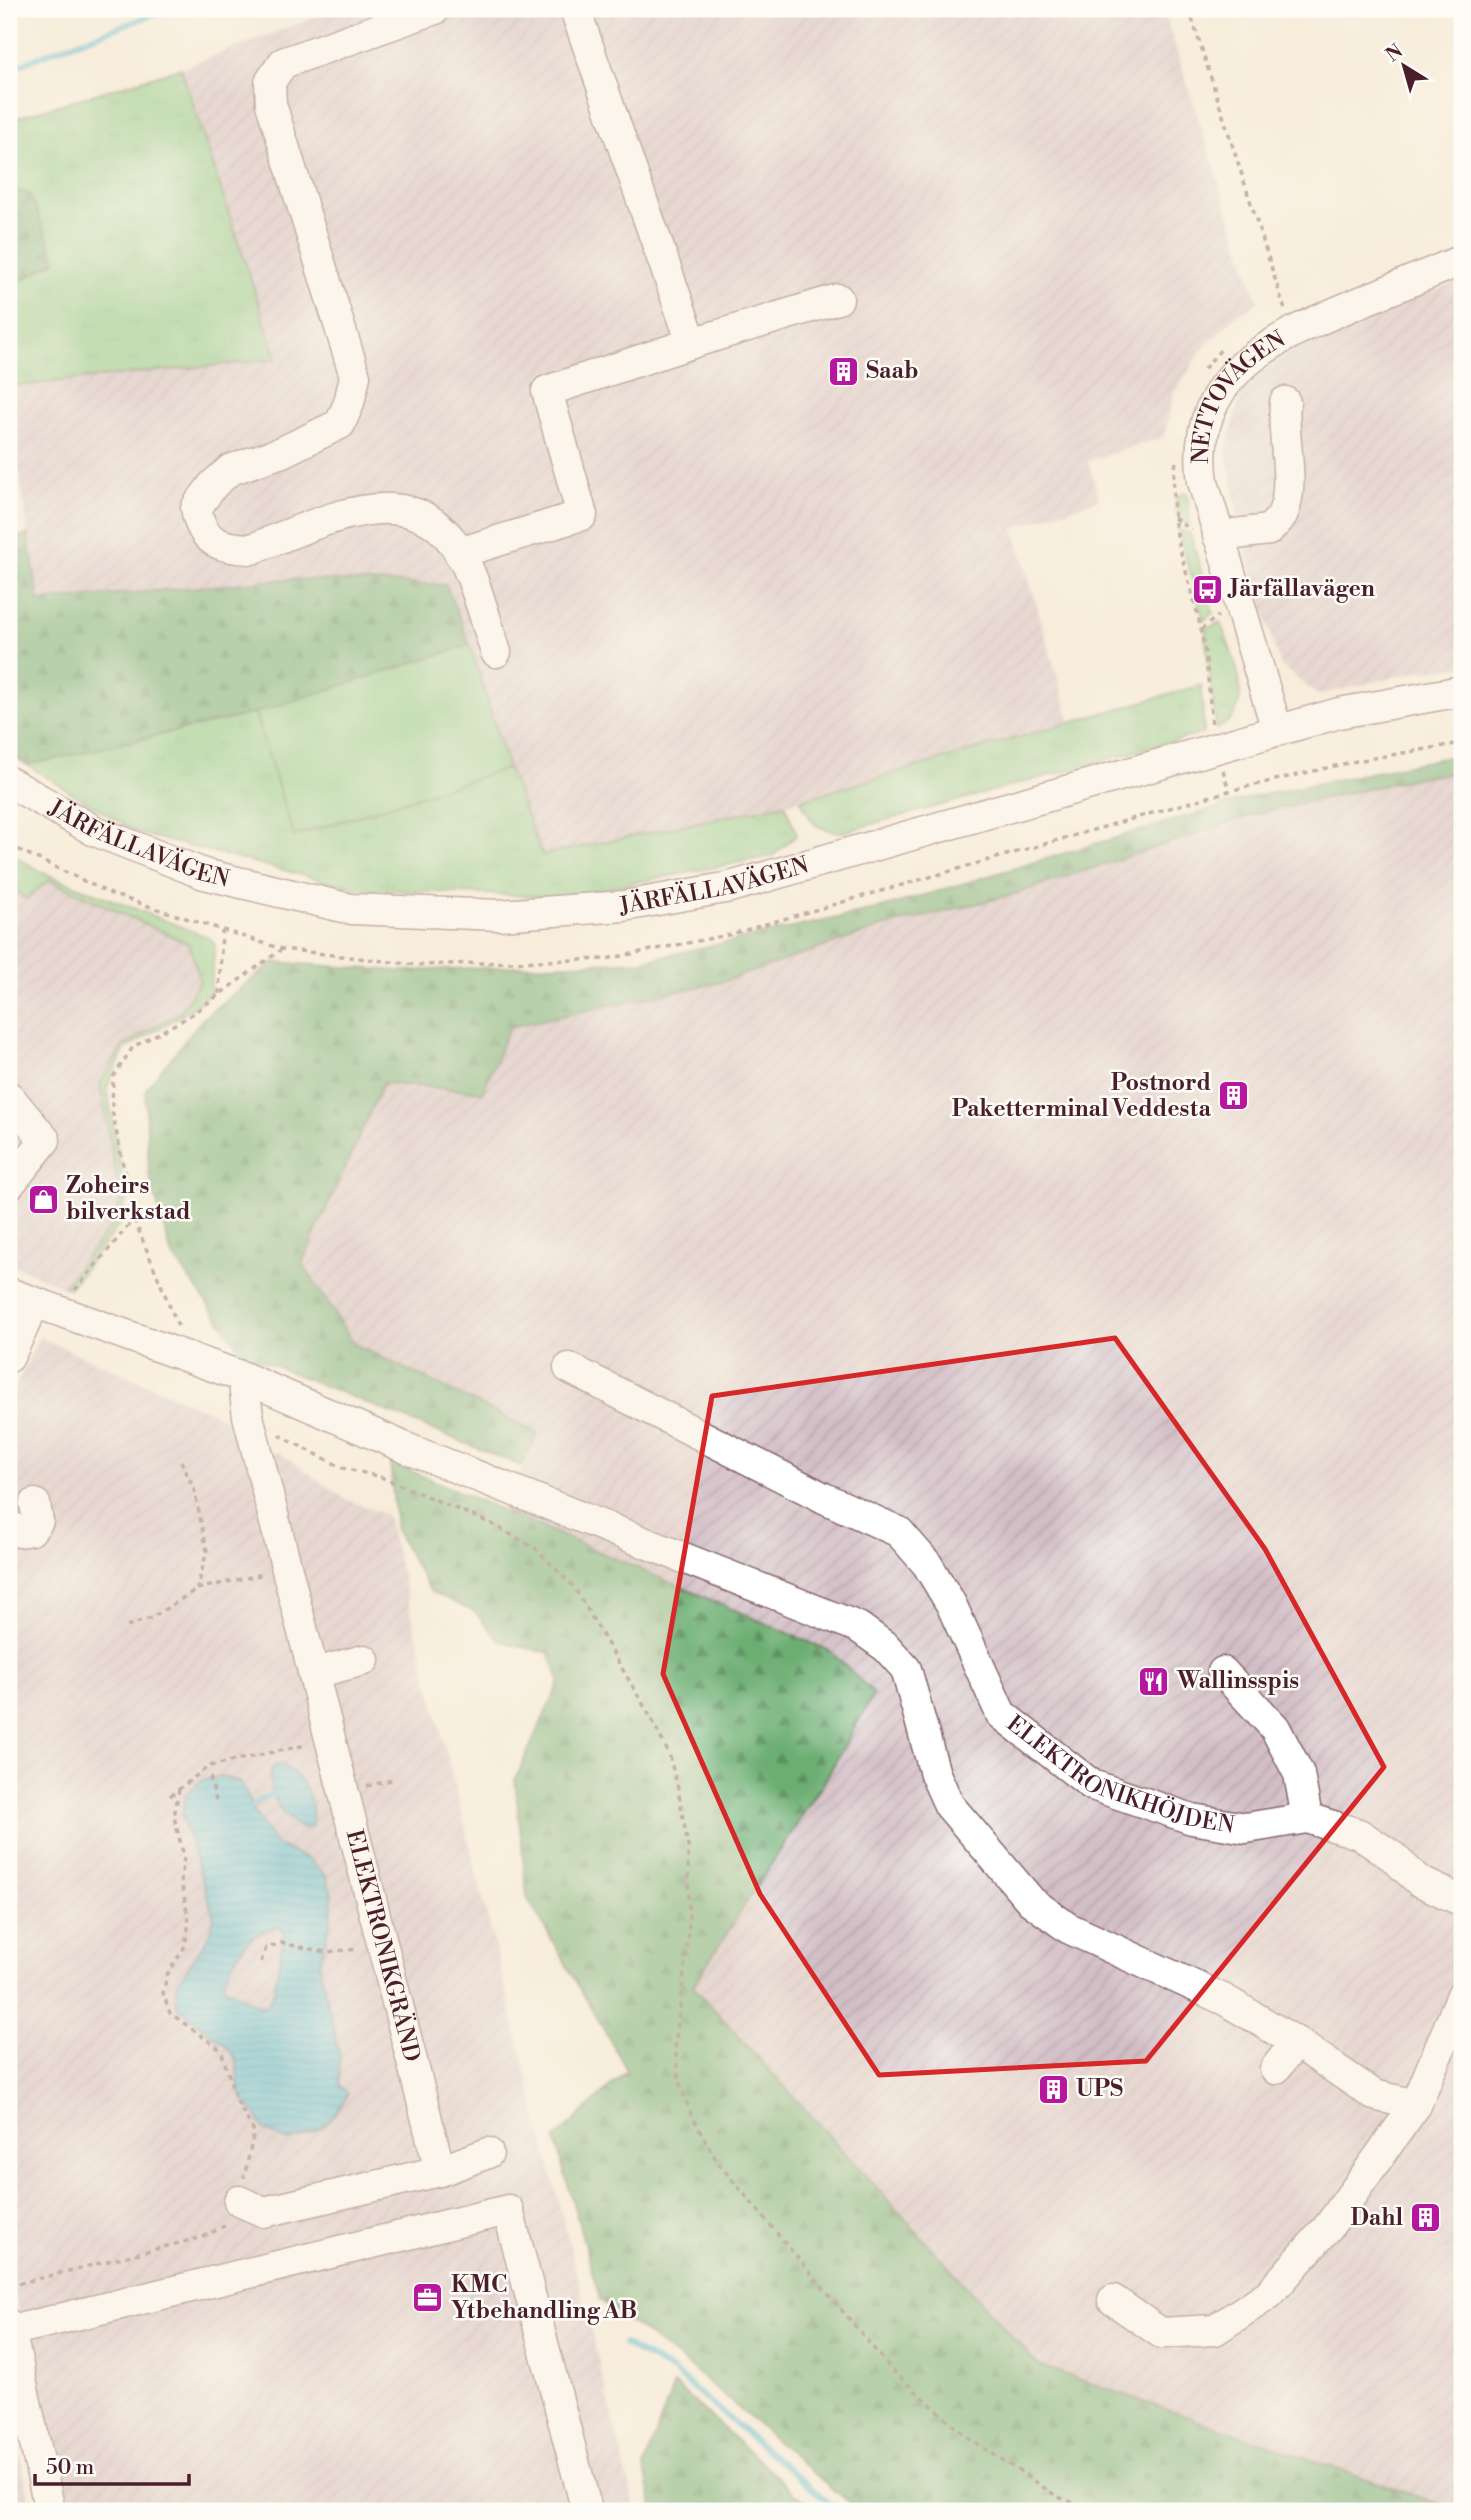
<svg xmlns="http://www.w3.org/2000/svg" width="1471" height="2520" font-family="'Libre Bodoni',serif">
  <style>
    .industrial { fill: url(#industrial-furrows) }
    .grass { fill: url(#grass-tufts); stroke: #687458; stroke-width: 2 }
    .forest { fill: url(#forest-firs); stroke: #5b664e; stroke-width: 2 }
    .pitch { fill: #86ca84; stroke: #687458; stroke-width: 2 }
    .water { fill: url(#water-rules); stroke: #506e80; stroke-width: 2; fill-rule: evenodd }
    .lines { fill: none; stroke-linecap: round; stroke-linejoin: round }
    .stream { stroke: #56bcd4; stroke-width: 6 }
    .minor-casing { stroke: #876769; stroke-width: 33 }
    .path { stroke: #876769; stroke-width: 3.5; stroke-dasharray: 5 5; stroke-linecap: butt }
    .minor { stroke: #fff; stroke-width: 30 }
    .marked { fill: none; stroke: #d62828; stroke-width: 5; stroke-linejoin: round }
    .labels { text-anchor: middle; dominant-baseline: central; stroke-width: 5; stroke-linejoin: round; paint-order: stroke }
    .poi-label { font-size: 23px; font-weight: bold; fill: #4a1f2b; stroke: #fdfcf7; text-anchor: start }
    .street-label { font-size: 23px; fill: #4a1f2b; stroke: #fdfcf7 }
  </style>
  <defs>
    <pattern id="industrial-furrows" width="10" height="10" patternUnits="userSpaceOnUse" patternTransform="scale(1.75)"><rect width="10" height="10" fill="#d2bec5"/><path d="M-1 1l2-2M0 10L10 0M9 11l2-2" fill="none" stroke="#b6a3a9"/></pattern>
    <pattern id="grass-tufts" width="24" height="20" patternUnits="userSpaceOnUse" patternTransform="scale(1.75)"><rect width="24" height="20" fill="#86ca84"/><path d="M3 7l-1-3M5 7V3M7 7l1-3M15 17l-1-3M17 17v-4M19 17l1-3" fill="none" stroke="#75ad72"/></pattern>
    <pattern id="forest-firs" width="22" height="20" patternUnits="userSpaceOnUse" patternTransform="scale(1.75)"><rect width="22" height="20" fill="#6cae72"/><path d="M5 1l3.5 6h-7zM16 11l3.5 6h-7z" fill="#5b8d5e"/></pattern>
    <pattern id="water-rules" width="6" height="5" patternUnits="userSpaceOnUse" patternTransform="scale(1.75)"><rect width="6" height="5" fill="#56bcd4"/><path d="M0 2.5h6" fill="none" stroke="#4998ac"/></pattern>
  </defs>
  <rect width="100%" height="100%" fill="#fdfcf7"/>
  <filter id="ink" filterUnits="userSpaceOnUse"><feTurbulence type="fractalNoise" baseFrequency=".0143" numOctaves="2"/><feDisplacementMap in="SourceGraphic" scale="14" xChannelSelector="R" yChannelSelector="G"/><feConvolveMatrix kernelMatrix="1 2 1 2 8 2 1 2 1" color-interpolation-filters="sRGB"/></filter>
  <filter id="wash" filterUnits="userSpaceOnUse"><feTurbulence type="fractalNoise" baseFrequency=".00686" numOctaves="4" result="noise"/><feDisplacementMap in="SourceGraphic" scale="28" xChannelSelector="R" yChannelSelector="G"/><feGaussianBlur stdDeviation="1.57" result="paint"/><feColorMatrix in="noise" values="0 0 0 0 0 0 0 0 0 0 0 0 0 0 0 0 0 1.4 0 .05"/><feComposite in="paint" operator="in"/></filter>
  <g filter="url(#wash)">
    <rect width="100%" height="100%" fill="#f8eddb"/>
    <!-- industrial -->
    <g class="industrial">
      <polygon points="337,9 1163,9 1258,302 1234,317 1201,351 1174,393 1164,437 1088,461 1099,499 1014,528 1071,723 801,800 542,855 508,768 470,645 446,585 291,579 39,601 16,453 12,386 277,359 181,68"/>
      <polygon points="1462,280 1462,667 1421,671 1318,695 1280,665 1243,542 1226,450 1244,384 1279,358 1333,327"/>
      <polygon points="1462,772 1462,2511 1038,2365 692,1986 822,1785 830,1651 503,1511 538,1433 354,1344 301,1262 383,1082 483,1092 509,1027 725,981 883,927 1015,894 1258,813 1420,777"/>
      <polygon points="49,880 189,944 200,980 181,1011 123,1046 100,1084 120,1199 117,1218 63,1287 9,1263 9,883 25,899"/>
      <polygon points="39,1337 231,1421 245,1462 279,1452 345,1499 387,1515 636,2511 62,2511 9,2271 9,1401"/>
      <polygon points="9,2405 32,2511 9,2511"/>
    </g>
    <!-- grass -->
    <g class="grass">
      <polygon points="181,68 277,359 12,386 13,413 9,412 9,287 56,261 30,195 9,188 9,120"/>
      <polygon points="1185,492 1188,494 1190,526 1177,517 1176,498"/>
      <polygon points="1177,528 1189,533 1192,539 1213,613 1204,620"/>
      <path d="M1221 622C1230 656 1262 708 1216 729L1205 635 1208 628Z"/>
      <path d="M1201 685 1204 733 843 832C816 830 812 825 801 800Z"/>
      <polygon points="255,713 294,836 508,768 542,855 785,804 797,835 772,856 561,897 357,889 138,833 27,765"/>
      <polygon points="9,853 46,874 210,938 215,945 210,993 192,1009 125,1049 107,1087 126,1200 120,1223 70,1288 63,1287 117,1218 120,1199 100,1084 123,1046 181,1011 200,980 189,944 49,880 25,899 9,883"/>
    </g>
    <!-- forest -->
    <g class="forest">
      <polygon points="9,188 30,194 56,261 9,287"/>
      <polygon points="28,534 39,601 291,579 446,585 470,645 255,713 27,765 9,753 9,540"/>
      <polygon points="1462,754 1462,772 1420,777 1258,813 1015,894 882,927 725,981 509,1027 483,1092 383,1083 302,1263 354,1344 538,1433 521,1466 243,1353 171,1253 149,1174 145,1090 204,1017 274,962 400,971 642,961 878,909 1252,797"/>
      <polygon points="390,1462 830,1651 874,1694 822,1785 693,1986 1038,2365 1459,2511 858,2511 687,2364 600,2300 555,2139 627,2070 527,1897 515,1780 560,1681 549,1653 500,1641 475,1612 430,1591 396,1532"/>
      <polygon points="674,2384 815,2511 654,2511 644,2466"/>
    </g>
    <!-- pitch -->
    <polygon class="pitch" points="470,645 508,768 294,836 255,713"/>
    <!-- water -->
    <g class="water">
      <path d="M281 1764C305 1779 315 1797 312 1826L305 1830C282 1818 264 1794 272 1768Z"/>
      <path d="M222 1776 241 1783 256 1815 275 1844 310 1860 326 1876 332 1895 331 1920 319 1964 340 2057 339 2085 348 2094C332 2124 320 2132 288 2141L266 2131 240 2094 236 2059 225 2045 177 2006V1984L209 1936 214 1917 182 1817 186 1794 203 1780ZM279 1927 284 1933 274 1991 267 2005 259 2006 225 1987 223 1980C240 1952 245 1934 279 1927Z"/>
    </g>
    <g class="lines">
      <!-- stream -->
      <g class="stream">
        <polyline points="9,70 50,52 169,9"/>
        <polyline points="252,1805 271,1794"/>
        <polyline points="624,2344 673,2371 838,2511"/>
      </g>
    </g>
  </g>
  <g filter="url(#ink)">
    <g class="lines">
      <defs>
        <g id="minor">
          <path d="M435 9 283 63 270 82 271 104 355 376 349 403 340 424 282 452 230 470 213 485 196 508C202 542 219 548 252 549 329 519 425 466 469 571 480 597 487 625 496 652"/>
          <polyline points="692,343 838,299"/>
          <path d="M1218 536 1269 530C1273 525 1281 519 1283 513 1296 481 1281 436 1285 402"/>
          <polyline points="459,553 582,515 547,391 692,343 575,9"/>
          <path id="s1" d="M1277 730 1203 482C1188 376 1270 340 1353 305 1390 290 1426 275 1462 260"/>
          <path id="s2" d="M9 782 93 830 204 874 351 909 499 915 624 906 730 887 1339 713 1462 691"/>
          <polyline points="9,1097 45,1140 9,1185"/>
          <polyline points="9,1293 243,1377 406,1448 858,1627 886,1647 906,1669 935,1774 949,1805 1031,1901 1068,1928 1225,2000 1296,2042 1374,2095 1416,2105"/>
          <polyline points="9,1357 34,1304"/>
          <path id="s3" d="M569 1368 824 1498 899 1532 927 1564 951 1604 1001 1714 1092 1785 1192 1819 1246 1828 1307 1818 1359 1834 1392 1856 1419 1881 1462 1901"/>
          <path id="s4" d="M243 1377 248 1416 440 2171 488 2153"/>
          <polyline points="9,1525 19,1532 31,1530 38,1521 35,1504"/>
          <polyline points="1223,1672 1275,1728 1299,1774 1307,1818"/>
          <polyline points="315,1673 364,1660"/>
          <polyline points="1275,2069 1296,2042"/>
          <polyline points="239,2201 264,2212 440,2171"/>
          <polyline points="1113,2300 1161,2333 1215,2330 1269,2294 1329,2226 1416,2105 1462,1995"/>
          <polyline points="9,2325 50,2511"/>
          <polyline points="10,2331 508,2210 587,2511"/>
        </g>
      </defs>
      <!-- minor casing -->
      <use href="#minor" class="minor-casing"/>
      <!-- path -->
      <g class="path">
        <polyline points="1189,9 1285,310"/>
        <polyline points="1204,369 1222,348"/>
        <path d="M1176 462C1165 532 1190 570 1202 635 1208 664 1209 696 1212 726"/>
        <polyline points="1174,518 1191,530"/>
        <polyline points="1201,630 1218,616"/>
        <polyline points="1223,770 1229,791"/>
        <polyline points="9,845 111,894 282,949 417,965 606,959 728,935 1229,791 1356,761 1462,743"/>
        <polyline points="219,994 222,931"/>
        <polyline points="75,1290 134,1219"/>
        <polyline points="178,1326 134,1219 112,1110 113,1077 133,1047 188,1017 282,949"/>
        <polyline points="279,1435 343,1468 381,1477 490,1523 535,1548 574,1587 650,1716 669,1754 678,1789 688,1846 689,1931 675,2048 679,2081 690,2112 718,2163 892,2370 967,2437 1058,2497 1097,2511"/>
        <polyline points="181,1461 194,1489 207,1551 197,1589"/>
        <polyline points="127,1626 151,1618 197,1589 264,1574"/>
        <polyline points="210,1777 216,1800"/>
        <polyline points="367,1786 392,1780"/>
        <polyline points="179,1789 174,1817 184,1857 181,1881 189,1922 185,1946 167,1975 163,1993 170,2013 221,2050 236,2099 254,2132 244,2178"/>
        <polyline points="170,1796 209,1766 306,1745"/>
        <polyline points="261,1962 266,1948 281,1943 326,1952 359,1949"/>
        <polyline points="9,2286 203,2237 228,2224"/>
      </g>
      <!-- minor -->
      <use href="#minor" class="minor"/>
    </g>
  </g>
  <!-- marked area -->
  <path d="M0 0H1471V2520H0ZM1115 1338 1265 1549 1384 1767 1146 2061 879 2075 760 1894 663 1674 712 1396Z" fill="#f8eddb" fill-opacity=".55" fill-rule="evenodd"/>
  <path class="marked" d="M1115 1338 1265 1549 1384 1767 1146 2061 879 2075 760 1894 663 1674 712 1396Z"/>
  <!-- icons -->
  <defs>
    <symbol id="building-square" viewBox="-11 -11 22 22"><rect x="-9" y="-9" width="18" height="18" rx="4" fill="#b5179e" stroke="#fdfcf7"/><path d="M-4-6H4V6H1V3H-1V6H-4ZM-2.5-4.3h1.7v1.8h-1.7ZM.8-4.3h1.7v1.8H.8ZM-2.5-1h1.7V.8h-1.7ZM.8-1h1.7V.8H.8Z" fill="#fff"/></symbol>
    <symbol id="bus-square" viewBox="-11 -11 22 22"><rect x="-9" y="-9" width="18" height="18" rx="4" fill="#b5179e" stroke="#fdfcf7"/><path d="M-5-6H5V4H4V6H2V4H-2V6H-4V4H-5ZM-3.5-4V0h7V-4ZM-3.5 1.2v1.5H-2V1.2ZM2 1.2v1.5H3.5V1.2Z" fill="#fff"/></symbol>
    <symbol id="shop-square" viewBox="-11 -11 22 22"><rect x="-9" y="-9" width="18" height="18" rx="4" fill="#b5179e" stroke="#fdfcf7"/><path d="M-5-2.5h2.3a2.7 3.5 0 0 1 5.4 0H5L5.5 6h-11ZM-1.5-2.5h3a1.5 2.3 0 0 0-3 0Z" fill="#fff"/></symbol>
    <symbol id="restaurant-square" viewBox="-11 -11 22 22"><rect x="-9" y="-9" width="18" height="18" rx="4" fill="#b5179e" stroke="#fdfcf7"/><path d="M-5-6h1v4h1v-4h1v4h1v-4h1v5L-1.5 .5V6h-2V.5L-5-1ZM5-6V6H3V1.5H1.5Q1.5-4 5-6Z" fill="#fff"/></symbol>
    <symbol id="office-square" viewBox="-11 -11 22 22"><rect x="-9" y="-9" width="18" height="18" rx="4" fill="#b5179e" stroke="#fdfcf7"/><path d="M-6-3h4V-5.5h4V-3h4V5H-6ZM-1-4.5V-3h2v-1.5ZM-6 0V1H6V0Z" fill="#fff"/></symbol>
  </defs>
  <g fill-rule="evenodd">
    <use href="#building-square" x="826" y="354" width="35" height="35"/>
    <use href="#bus-square" x="1190" y="572" width="35" height="35"/>
    <use href="#building-square" x="1216" y="1078" width="35" height="35"/>
    <use href="#shop-square" x="26" y="1182" width="35" height="35"/>
    <use href="#restaurant-square" x="1136" y="1664" width="35" height="35"/>
    <use href="#building-square" x="1036" y="2072" width="35" height="35"/>
    <use href="#building-square" x="1408" y="2200" width="35" height="35"/>
    <use href="#office-square" x="410" y="2280" width="35" height="35"/>
  </g>
  <g class="labels">
    <!-- poi labels -->
    <g class="poi-label">
      <text x="866" y="371">Saab</text>
      <text x="1230" y="589">Järfällavägen</text>
      <text x="1211" y="1083" text-anchor="end">Postnord<tspan x="1211" dy="26">Paketterminal Veddesta</tspan></text>
      <text x="66" y="1186">Zoheirs<tspan x="66" dy="26">bilverkstad</tspan></text>
      <text x="1177" y="1681">Wallinsspis</text>
      <text x="1076" y="2089">UPS</text>
      <text x="1403" y="2218" text-anchor="end">Dahl</text>
      <text x="451" y="2285">KMC<tspan x="451" dy="26">Ytbehandling AB</tspan></text>
    </g>
    <!-- street labels -->
    <g class="street-label">
      <text stroke="none"><textPath href="#s1" startOffset="357">NETTOVÄGEN</textPath></text>
      <text stroke="none"><textPath href="#s2" startOffset="145">JÄRFÄLLAVÄGEN</textPath></text>
      <text stroke="none"><textPath href="#s2" startOffset="733">JÄRFÄLLAVÄGEN</textPath></text>
      <text stroke="none"><textPath href="#s3" startOffset="716">ELEKTRONIKHÖJDEN</textPath></text>
      <text stroke="none"><textPath href="#s4" startOffset="586">ELEKTRONIKGRÄND</textPath></text>
    </g>
  </g>
  <!-- margin -->
  <rect width="1471" height="2520" fill="none" stroke="#fdfcf7" stroke-width="35"/>
  <!-- north arrow -->
  <g transform="translate(1404 66) rotate(323)" stroke="#fdfcf7" stroke-width="5" paint-order="stroke">
  <path d="M0-5L12 26L0 18L-12 26Z" fill="#4a1f2b"/>
  <text y="-10" font-size="19" font-weight="bold" text-anchor="middle" fill="#4a1f2b">N</text>
  </g>
  <!-- scale -->
  <path d="M35 2474v10h154v-10" fill="none" stroke="#4a1f2b" stroke-width="3.5"/>
  <text x="46" y="2474" font-size="21" fill="#4a1f2b" stroke="#fdfcf7" stroke-width="5" paint-order="stroke">50 m</text>
</svg>
